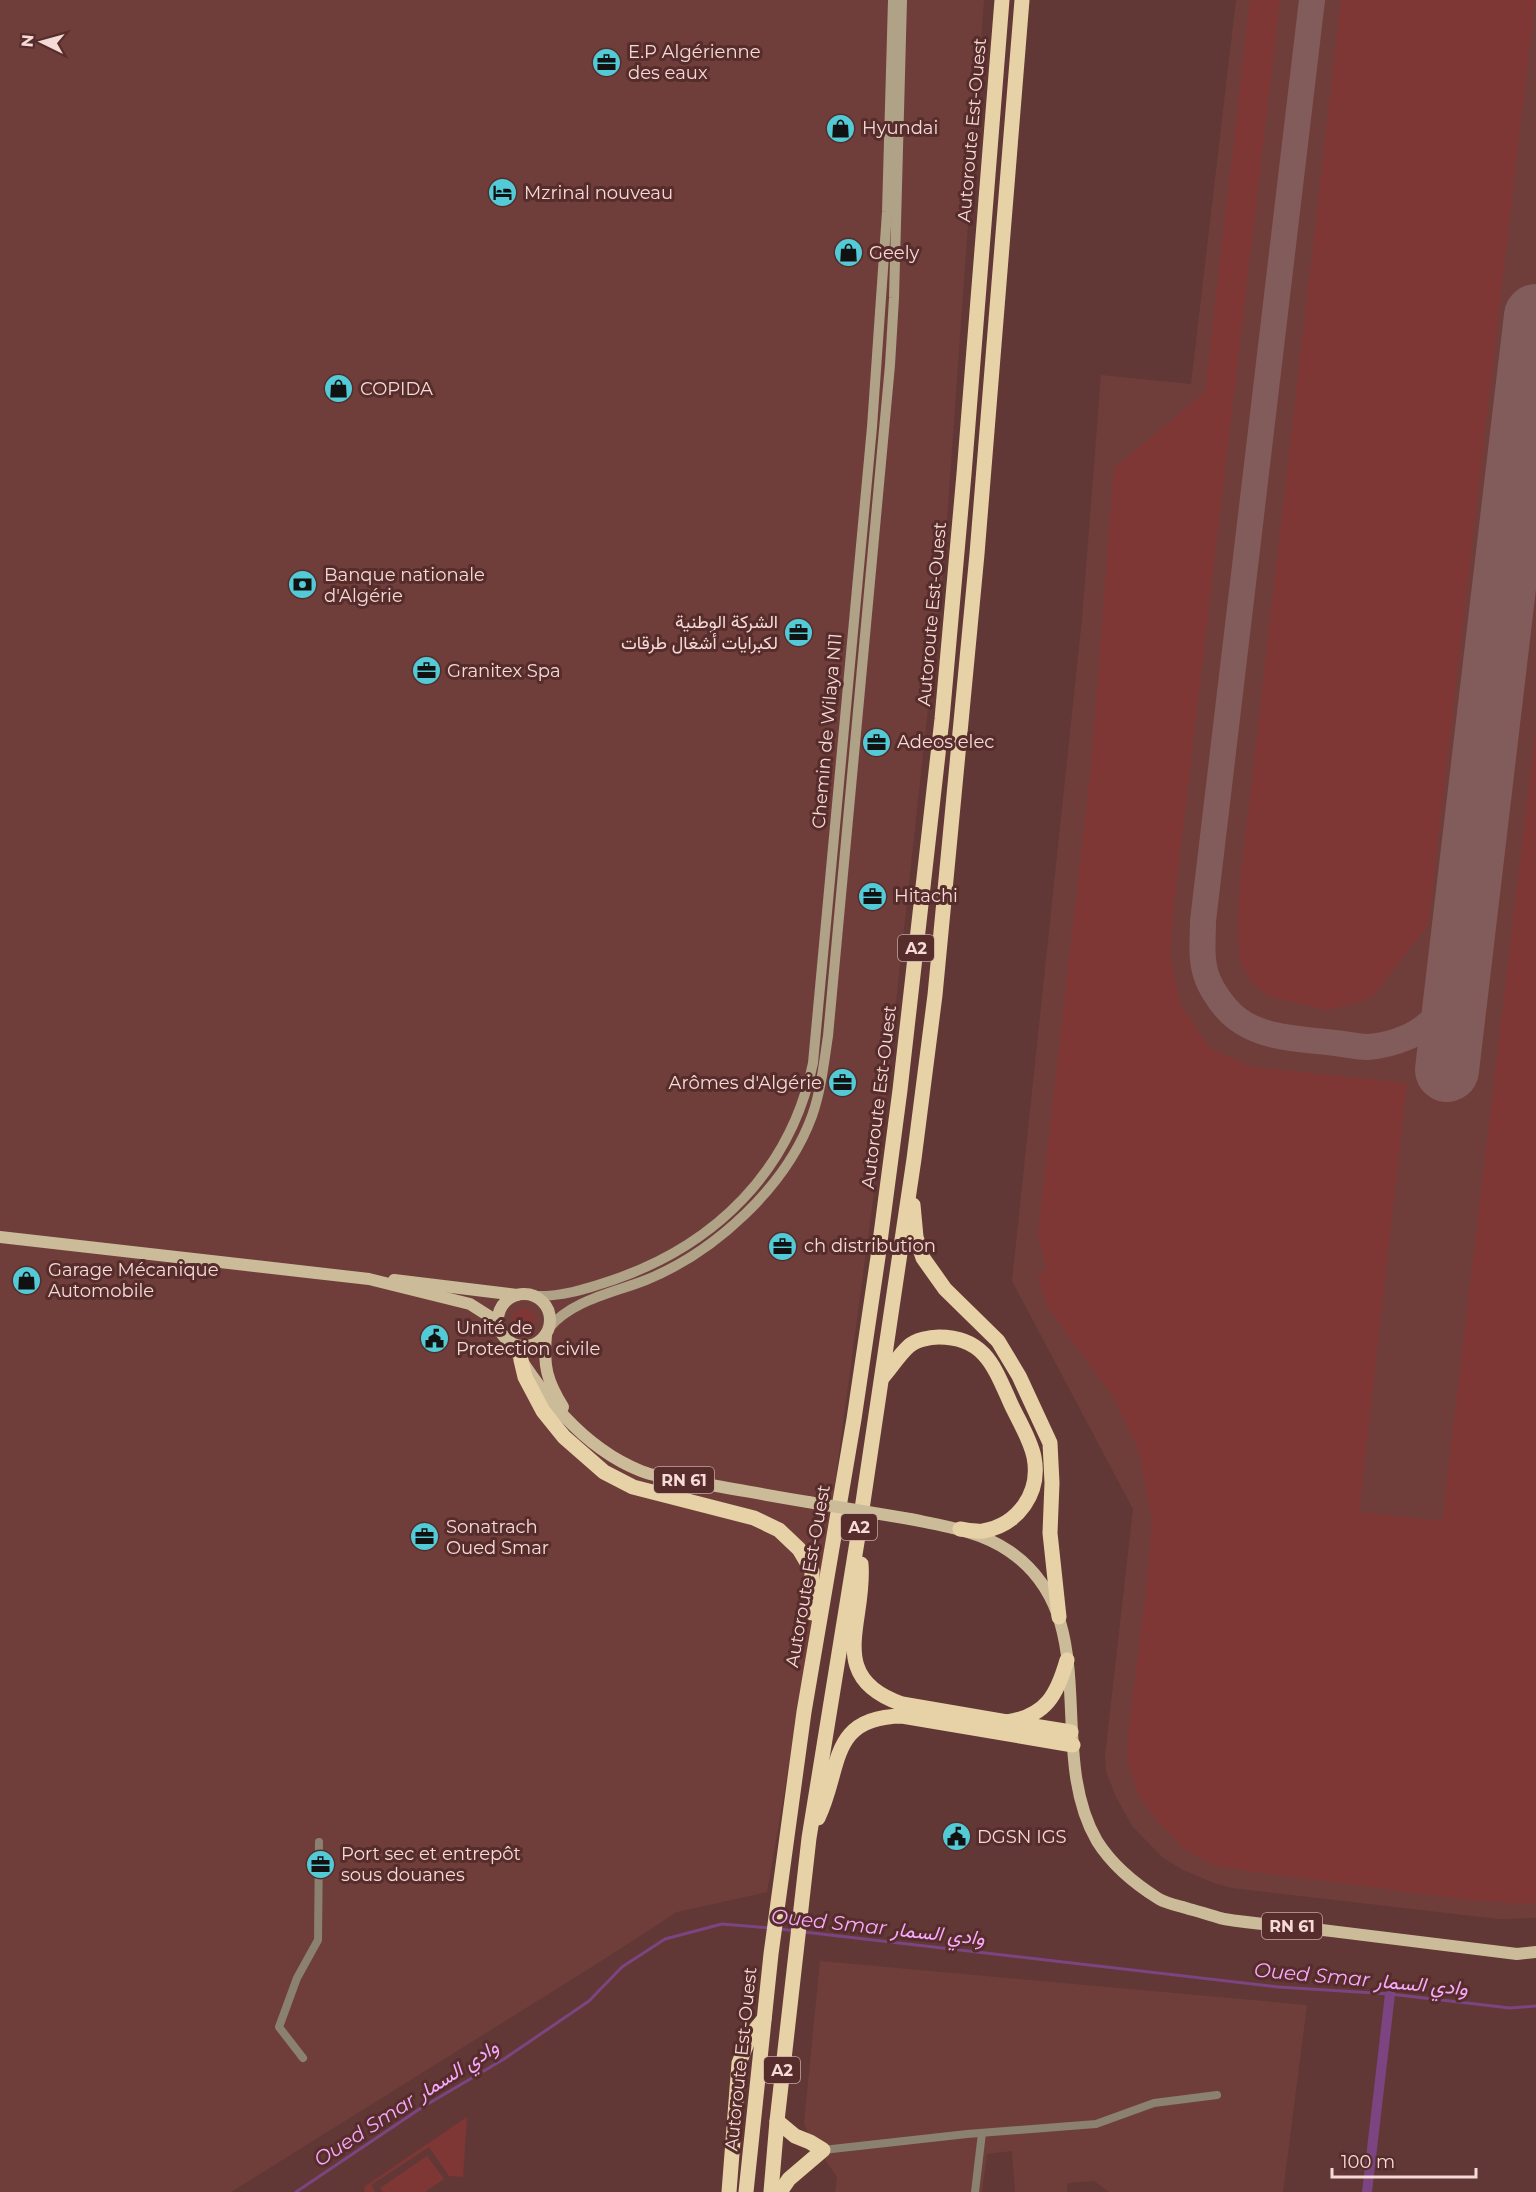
<svg xmlns="http://www.w3.org/2000/svg" width="1536" height="2192" font-family="Montserrat,Vazirmatn,sans-serif">
  <style>
    .built { fill: #6f3e3b }
    .green { fill: #7f3735 }
    .lines { fill: none; stroke-linecap: round; stroke-linejoin: round }
    .stream { stroke: #7c4480; stroke-width: 3 }
    .canal { stroke: #7c4480; stroke-width: 10 }
    .taxiway { stroke: #825c5a; stroke-width: 26 }
    .runway { stroke: #825c5a; stroke-width: 64 }
    .minor { stroke: #8a8170; stroke-width: 8 }
    .secondary { stroke: #afa287; stroke-width: 10 }
    .primary { stroke: #ccbb98; stroke-width: 12 }
    .motorway { stroke: #e7d2a8; stroke-width: 15 }
    .primary-bridge { stroke: #ccbb98; stroke-width: 12 }
    .labels { text-anchor: middle; dominant-baseline: central; stroke-width: 6; stroke-linejoin: round; paint-order: stroke }
    .shield { fill: #562d2b; stroke: #c5a6a4; stroke-width: 1.5 }
    .shield-label { font-size: 16px; font-weight: bold; fill: #f5dad8 }
    .poi-label { font-size: 18px; fill: #f5dad8; stroke: #562d2b; text-anchor: start }
    .street-label { font-size: 18px; fill: #f5dad8; stroke: #562d2b }
    .water-label { font-size: 20px; font-style: italic; fill: #f8a9fe; stroke: #562d2b }
  </style>
  <rect width="100%" height="100%" fill="#613835"/>
  <!-- built -->
  <g class="built">
    <polygon points="0,0 984,0 944,562 881,1140 825,1558 767,1892 677,1912 595,1965 231,2192 0,2192"/>
    <polygon points="1236,0 1536,0 1536,1918 1499,1919 1232,1888 1214,1883 1181,1869 1162,1857 1132,1826 1115,1795 1106,1771 1105,1756 1133,1509 1012,1281 1082,619 1101,375 1191,384"/>
    <polygon points="820,1961 1307,2005 1283,2192 1109,2192 1094,2181 1067,2183 1067,2192 1015,2192 1012,2151 987,2154 982,2192 835,2192 837,2177 809,2136 804,2123"/>
  </g>
  <!-- green -->
  <g class="green">
    <polygon points="1250,0 1280,0 1174,905 1170,954 1180,1003 1210,1048 1252,1067 1407,1083 1359,1512 1442,1521 1536,727 1536,1902 1530,1904 1468,1900 1218,1867 1184,1849 1158,1822 1139,1796 1128,1763 1128,1735 1146,1591 1152,1521 1139,1451 1114,1398 1048,1308 1038,1277 1046,1270 1038,1233 1091,767 1114,468 1205,392"/>
    <polygon points="1341,0 1535,0 1428,925 1374,995 1361,1002 1327,1010 1270,997 1252,983 1240,962 1238,928 1239,892"/>
    <circle cx="524" cy="1320" r="12"/>
    <polygon points="467,2117 463,2177 449,2176 429,2147 371,2185 375,2192 365,2192 364,2187"/>
    <polygon points="427,2156 444,2179 425,2192 383,2192 380,2188"/>
  </g>
  <g class="lines">
    <!-- stream -->
    <g class="stream">
      <polyline points="780,1929 795,1931"/>
      <polyline points="804,1932 1279,1987 1390,1994 1510,2008 1536,2006"/>
      <polyline points="296,2192 421,2108 504,2059 589,2001 622,1967 665,1939 722,1924 771,1928"/>
    </g>
    <!-- canal -->
    <polyline class="canal" points="1367,2192 1390,1994"/>
    <!-- taxiway -->
    <path class="taxiway" d="M1312 0 1203 921C1203 941 1200 961 1208 980 1213 992 1224 1008 1235 1017 1261 1039 1303 1039 1335 1043 1346 1044 1357 1047 1367 1047 1385 1046 1409 1039 1423 1028 1443 1014 1451 994 1459 971"/>
    <!-- runway -->
    <polyline class="runway" points="1447,1070 1536,316"/>
    <!-- minor -->
    <g class="minor">
      <polyline points="303,2058 279,2027 297,1978 318,1940 319,1842"/>
      <polyline points="823,2150 967,2134 1096,2124 1154,2103 1217,2095"/>
      <polyline points="975,2192 982,2133"/>
    </g>
    <!-- secondary -->
    <g class="secondary">
      <path d="M533 1296C562 1297 586 1289 613 1280 715 1245 791 1171 813 1063L872 427 887 212 893 0"/>
      <path d="M549 1328C572 1300 613 1293 646 1280 715 1252 786 1187 812 1116 821 1091 824 1062 828 1036L890 365 894 298 902 0"/>
    </g>
    <!-- primary -->
    <g class="primary">
      <polyline points="0,1237 369,1279 470,1304 492,1318 499,1328"/>
      <polyline points="394,1280 517,1295"/>
      <circle cx="524" cy="1320" r="26"/>
      <path d="M546 1335C543 1366 547 1381 563 1407"/>
      <path d="M509 1341C542 1394 581 1447 641 1471 659 1478 680 1480 699 1483 735 1489 771 1496 808 1502"/>
      <path d="M910 1519C944 1526 980 1531 1009 1551 1107 1618 1044 1750 1097 1841 1112 1865 1135 1884 1159 1899 1168 1904 1180 1906 1189 1909 1201 1912 1213 1916 1224 1919 1254 1924 1285 1926 1314 1929 1382 1937 1450 1946 1517 1954L1536 1952"/>
    </g>
    <!-- motorway -->
    <g class="motorway">
      <polyline points="913,1205 916,1237 923,1258 945,1289 998,1341 1019,1376 1050,1443 1052,1483 1050,1533 1059,1617"/>
      <polyline points="521,1360 525,1377 543,1411 564,1437 604,1472 633,1487 754,1518 779,1530 799,1549 812,1571 812,1613"/>
      <path d="M882 1378C891 1368 899 1355 909 1346 916 1340 929 1337 939 1337 984 1337 994 1366 1010 1402 1018 1420 1030 1438 1034 1457 1041 1493 1018 1525 983 1531 976 1532 967 1530 960 1529"/>
      <path d="M861 1564C866 1622 824 1677 902 1704L1007 1722C1046 1716 1057 1695 1067 1660"/>
      <polyline points="1015,1723 1071,1732"/>
      <path d="M818 1818C842 1768 828 1717 902 1716L1073 1745"/>
      <polyline points="777,2121 795,2136 810,2142 823,2150 789,2179 780,2192"/>
      <polyline points="729,2192 739,2063 750,2036 764,2019"/>
      <polyline points="746,2192 771,1954 804,1712 854,1419 878,1257 900,1090 942,719 964,474 1002,0"/>
      <polyline points="771,2192 777,2121 809,1838 858,1536 914,1159 935,995 977,554 1022,0"/>
    </g>
    <!-- primary-bridge -->
    <polyline class="primary-bridge" points="808,1502 910,1519"/>
  </g>
  <!-- icons -->
  <defs>
    <symbol id="office-disc" viewBox="-11 -11 22 22"><circle r="9.5" fill="#52cbd7" stroke="#562d2b"/><path d="M-6-3h4V-5.5h4V-3h4V5H-6ZM-1-4.5V-3h2v-1.5ZM-6 0V1H6V0Z" fill="#111"/></symbol>
    <symbol id="shop-disc" viewBox="-11 -11 22 22"><circle r="9.5" fill="#52cbd7" stroke="#562d2b"/><path d="M-5-2.5h2.3a2.7 3.5 0 0 1 5.4 0H5L5.5 6h-11ZM-1.5-2.5h3a1.5 2.3 0 0 0-3 0Z" fill="#111"/></symbol>
    <symbol id="hotel-disc" viewBox="-11 -11 22 22"><circle r="9.5" fill="#52cbd7" stroke="#562d2b"/><path d="M-6-4.5h1.5V1H6V5H4.5V3h-9V5H-6ZM-4 0a1.8 1.8 0 1 1 3.6 0ZM.5 0V-2.5h3Q6-2.5 6 0Z" fill="#111"/></symbol>
    <symbol id="bank-disc" viewBox="-11 -11 22 22"><circle r="9.5" fill="#52cbd7" stroke="#562d2b"/><path d="M-6-4H6V4H-6ZM0-2.3a2.3 2.3 0 1 0 0 4.6a2.3 2.3 0 1 0 0-4.6Z" fill="#111"/></symbol>
    <symbol id="civic-disc" viewBox="-11 -11 22 22"><circle r="9.5" fill="#52cbd7" stroke="#562d2b"/><path d="M-.6-6.5H3V-4.5H.6V-3L4-1V1h2V6H-6V1h2V-1L-.6-3ZM-1.2 2.5V6h2.4V2.5Z" fill="#111"/></symbol>
  </defs>
  <g fill-rule="evenodd">
    <use href="#office-disc" x="590" y="46" width="33" height="33"/>
    <use href="#shop-disc" x="824" y="112" width="33" height="33"/>
    <use href="#hotel-disc" x="486" y="176" width="33" height="33"/>
    <use href="#shop-disc" x="832" y="236" width="33" height="33"/>
    <use href="#shop-disc" x="322" y="372" width="33" height="33"/>
    <use href="#bank-disc" x="286" y="568" width="33" height="33"/>
    <use href="#office-disc" x="782" y="616" width="33" height="33"/>
    <use href="#office-disc" x="410" y="654" width="33" height="33"/>
    <use href="#office-disc" x="860" y="726" width="33" height="33"/>
    <use href="#office-disc" x="856" y="880" width="33" height="33"/>
    <use href="#office-disc" x="826" y="1066" width="33" height="33"/>
    <use href="#office-disc" x="766" y="1230" width="33" height="33"/>
    <use href="#shop-disc" x="10" y="1264" width="33" height="33"/>
    <use href="#civic-disc" x="418" y="1322" width="33" height="33"/>
    <use href="#office-disc" x="408" y="1520" width="33" height="33"/>
    <use href="#civic-disc" x="940" y="1820" width="33" height="33"/>
    <use href="#office-disc" x="304" y="1848" width="33" height="33"/>
  </g>
  <g class="labels">
    <!-- shield labels -->
    <g class="shield">
      <rect x="898" y="935" width="36" height="26" rx="4.5"/>
      <rect x="654" y="1467" width="60" height="26" rx="4.5"/>
      <rect x="841" y="1514" width="36" height="26" rx="4.5"/>
      <rect x="1262" y="1913" width="60" height="26" rx="4.5"/>
      <rect x="764" y="2057" width="36" height="26" rx="4.5"/>
    </g>
    <g class="shield-label">
      <text x="916" y="948">A2</text>
      <text x="684" y="1480">RN 61</text>
      <text x="859" y="1527">A2</text>
      <text x="1292" y="1926">RN 61</text>
      <text x="782" y="2070">A2</text>
    </g>
    <!-- poi labels -->
    <g class="poi-label">
      <text x="628" y="52">E.P Algérienne<tspan x="628" dy="21">des eaux</tspan></text>
      <text x="862" y="128">Hyundai</text>
      <text x="524" y="193">Mzrinal nouveau</text>
      <text x="869" y="253">Geely</text>
      <text x="360" y="389">COPIDA</text>
      <text x="324" y="575">Banque nationale<tspan x="324" dy="21">d'Algérie</tspan></text>
      <text x="778" y="622" text-anchor="end">الشركة الوطنية<tspan x="778" dy="21">لكبرايات أشغال طرقات</tspan></text>
      <text x="447" y="671">Granitex Spa</text>
      <text x="897" y="742">Adeos elec</text>
      <text x="894" y="896">Hitachi</text>
      <text x="822" y="1083" text-anchor="end">Arômes d'Algérie</text>
      <text x="804" y="1246">ch distribution</text>
      <text x="48" y="1270">Garage Mécanique<tspan x="48" dy="21">Automobile</tspan></text>
      <text x="456" y="1328">Unité de<tspan x="456" dy="21">Protection civile</tspan></text>
      <text x="446" y="1527">Sonatrach<tspan x="446" dy="21">Oued Smar</tspan></text>
      <text x="977" y="1837">DGSN IGS</text>
      <text x="341" y="1854">Port sec et entrepôt<tspan x="341" dy="21">sous douanes</tspan></text>
    </g>
    <!-- street labels -->
    <g class="street-label">
      <text transform="translate(972 130) rotate(-85)">Autoroute Est-Ouest</text>
      <text transform="translate(932 614) rotate(-85)">Autoroute Est-Ouest</text>
      <text transform="translate(827 731) rotate(-85)">Chemin de Wilaya N11</text>
      <text transform="translate(879 1097) rotate(-83)">Autoroute Est-Ouest</text>
      <text transform="translate(808 1576) rotate(-80)">Autoroute Est-Ouest</text>
      <text transform="translate(741 2059) rotate(-84)">Autoroute Est-Ouest</text>
    </g>
    <!-- water labels -->
    <g class="water-label">
      <text transform="translate(878 1927) rotate(6)">Oued Smar وادي السمار</text>
      <text transform="translate(1361 1979) rotate(5)">Oued Smar وادي السمار</text>
      <text transform="translate(406 2103) rotate(-33)">Oued Smar وادي السمار</text>
    </g>
  </g>
  <!-- north arrow -->
  <g transform="translate(42 42) rotate(275)" stroke="#562d2b" stroke-width="4.5" paint-order="stroke">
  <path d="M0-4.5L10 22L0 15L-10 22Z" fill="#f5dad8"/>
  <text y="-9" font-size="16" font-weight="bold" text-anchor="middle" fill="#f5dad8">N</text>
  </g>
  <!-- scale -->
  <path d="M1332 2168v9h144v-9" fill="none" stroke="#f5dad8" stroke-width="3"/>
  <text x="1341" y="2168" font-size="18" fill="#f5dad8" stroke="#562d2b" stroke-width="4.5" paint-order="stroke">100 m</text>
</svg>
